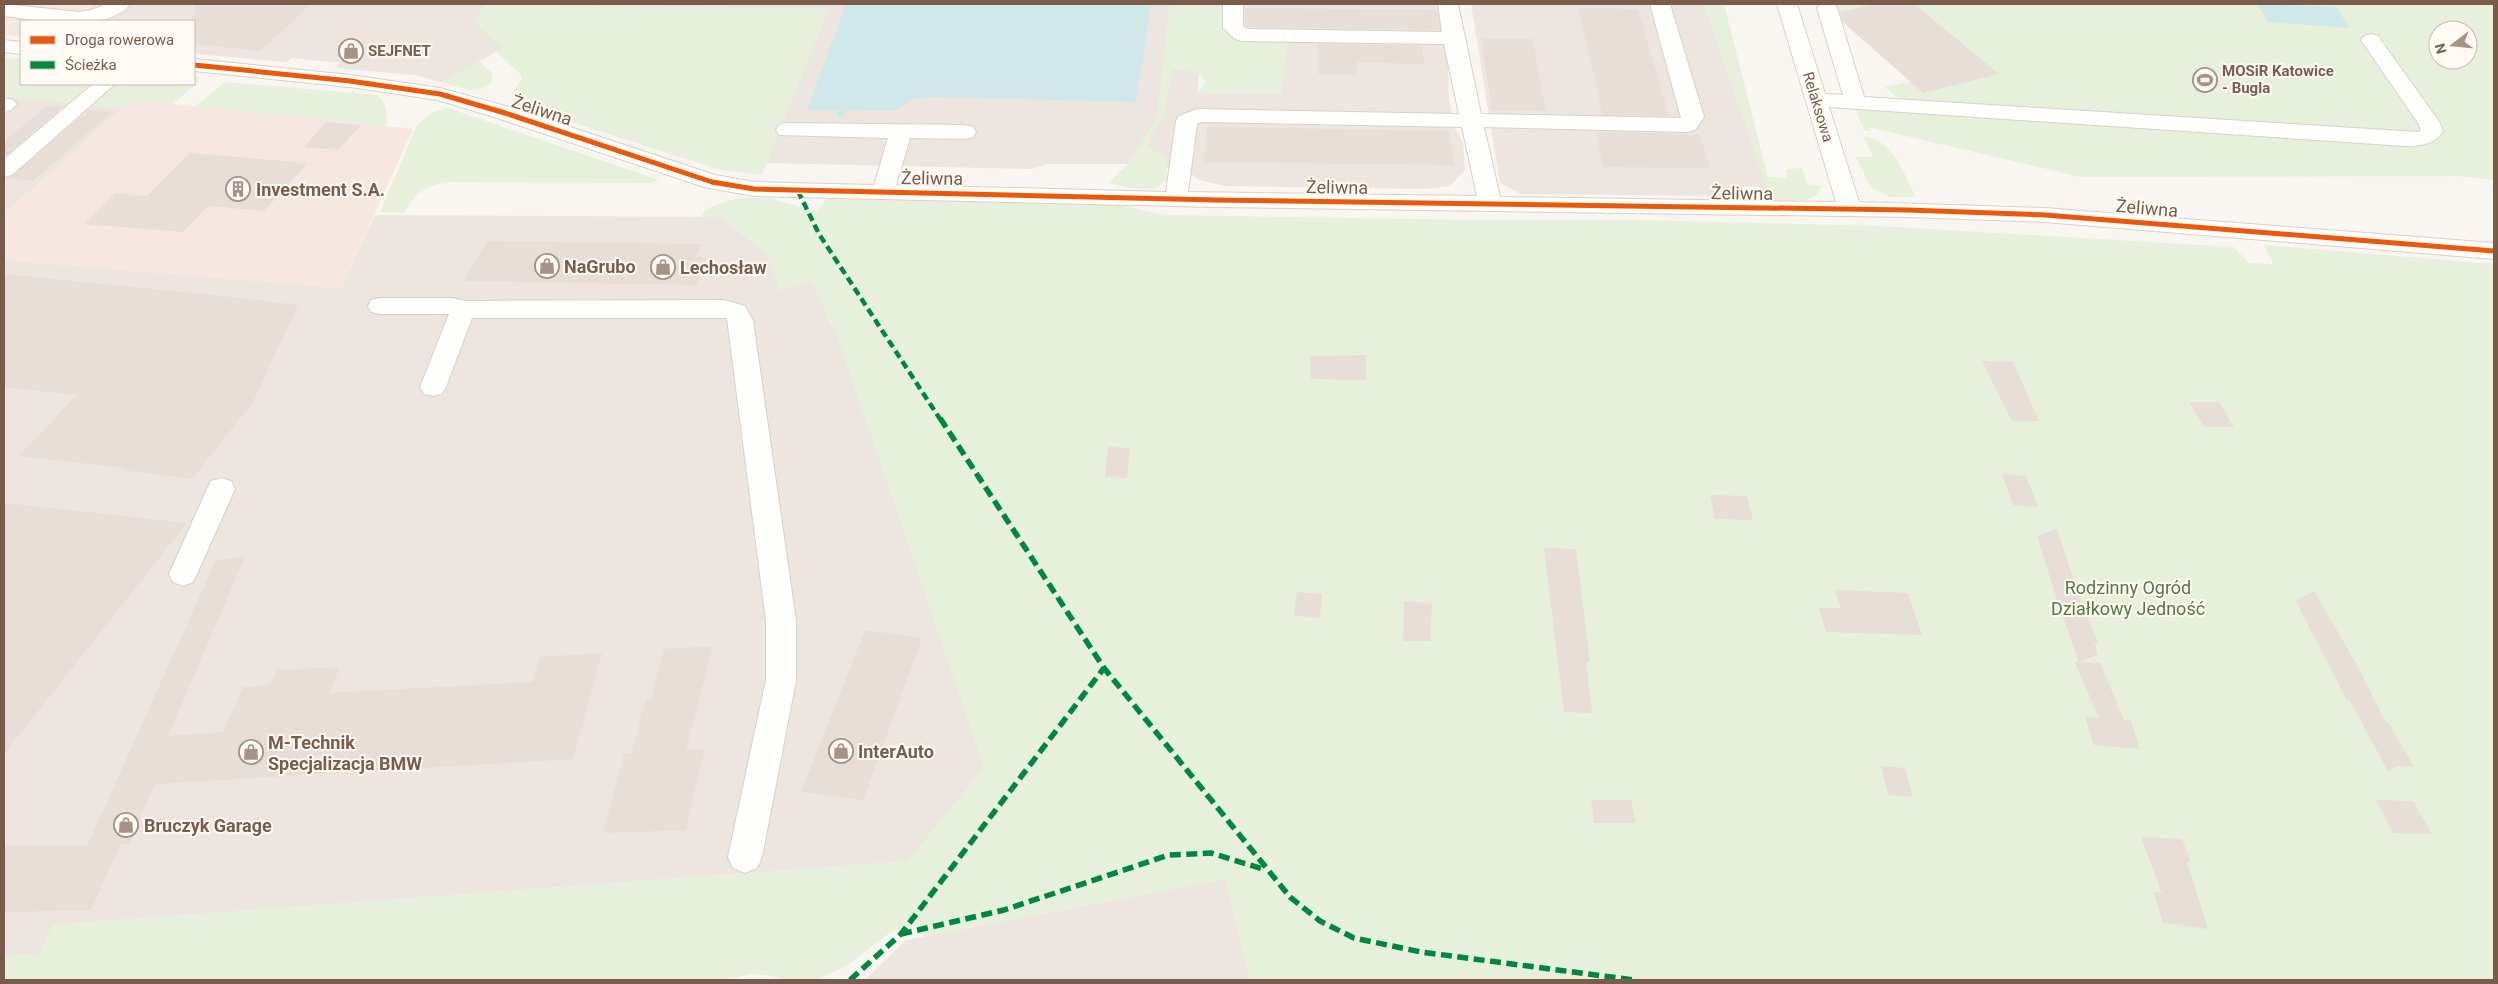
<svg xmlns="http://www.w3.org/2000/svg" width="2498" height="984" font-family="Roboto,sans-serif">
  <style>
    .commercial { fill: #f6e8e1 }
    .industrial { fill: #ede5e0 }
    .green { fill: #e7f0db; fill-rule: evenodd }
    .water { fill: #d0e8ea }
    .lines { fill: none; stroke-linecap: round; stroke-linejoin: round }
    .stream { stroke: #d0e8ea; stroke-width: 8 }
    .building { fill: #e6ded7 }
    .minor-casing { stroke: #d7d1cb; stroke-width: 2 }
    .minor { fill: #fefefd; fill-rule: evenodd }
    .quiet-far1 { stroke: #00873e; stroke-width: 4.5; stroke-dasharray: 8 4.5; stroke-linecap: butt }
    .quiet { stroke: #00873e; stroke-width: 5.5; stroke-dasharray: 11 5.5; stroke-linecap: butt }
    .cycleway-casing { stroke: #fffaf3; stroke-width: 8 }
    .cycleway { stroke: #e8590c; stroke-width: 5 }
    .labels { text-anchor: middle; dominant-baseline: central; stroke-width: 4; stroke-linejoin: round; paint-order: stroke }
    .far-poi-label { font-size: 15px; font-weight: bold; fill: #7a5c4d; stroke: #fffaf3; text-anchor: start }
    .far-street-label { font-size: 15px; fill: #7a5c4d; stroke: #fffaf3 }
    .street-label { font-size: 18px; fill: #7a5c4d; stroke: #fffaf3 }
    .poi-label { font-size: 18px; font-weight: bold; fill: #7a5c4d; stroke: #fffaf3; text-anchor: start }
    .park-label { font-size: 18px; fill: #537a41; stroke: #fffaf3 }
  </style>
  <rect width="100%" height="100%" fill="#f9f5f0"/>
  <!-- commercial -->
  <g class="commercial">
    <polygon points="4,4 131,4 110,21 21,21 21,37 4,35"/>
    <polygon points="136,100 413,129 341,288 4,260 4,214 122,108"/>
  </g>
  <!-- industrial -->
  <g class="industrial">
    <polygon points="131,4 485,4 475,23 504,48 441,82 414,75 335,68 339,63 292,58 287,62 194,54 194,21 110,21"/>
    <polygon points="558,4 1170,4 1163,68 1191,69 1199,73 1198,93 1281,94 1287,41 1237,40 1238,4 1446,4 1449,97 1454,126 1463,143 1465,170 1450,186 1425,189 1226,186 1199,180 1185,169 1128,164 1048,164 1031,169 766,163 828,9 557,6"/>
    <polygon points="1471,4 1704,4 1771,197 1758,187 1732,186 1725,196 1521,194 1500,183"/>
    <polygon points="4,96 122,108 4,214"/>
    <polygon points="375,215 721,217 767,254 781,290 811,280 821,297 830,323 834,326 985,767 908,861 53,925 39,955 4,956 4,260 341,288"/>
    <polygon points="1226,879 1250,980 865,980 906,940"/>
  </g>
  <!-- green -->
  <g class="green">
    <polygon points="485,4 558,4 557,6 829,9 762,175 720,170 513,103 512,93 522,78 520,74 496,52 504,48 475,23"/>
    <path d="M1170 4H1229V25L1287 41 1281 94 1198 93 1206 82C1198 69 1187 69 1173 68L1164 116 1152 133 1148 146 1166 159 1167 179 1155 189 1131 188 1108 183 1128 164 1157 117Z"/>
    <polygon points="1704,4 1724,4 1768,177 1786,178 1787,169 1802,168 1807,184 1821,186 1817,195 1805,200 1772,200"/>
    <path d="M1822 4H2494V180L2458 176 2081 177 1868 127 1870 131H1864L1854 105 1902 109 1899 99 1885 87 1924 78 1888 61ZM2438 30H2468V60H2438Z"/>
    <polygon points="4,58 21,59 21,84 97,84 76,104 4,96"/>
    <path d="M479 61 492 73V82C475 97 461 87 441 82Z"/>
    <polygon points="194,77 200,78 198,82 173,104 136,100 122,108 90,105 115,84 194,84"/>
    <path d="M225 82 377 95C387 105 388 113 386 126L196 106Z"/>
    <path d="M448 108 659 180 651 183 448 182C428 185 413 193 405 213L380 212 417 125 433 112Z"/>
    <path d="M1864 137C1891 137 1906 176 1915 197H1891L1871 188 1856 157H1873Z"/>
    <path d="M740 198H768L816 211 826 199 1117 205 1166 215 1473 220H1635L1879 226 2234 247 2249 263 2273 264 2264 245 2494 264V980H1250L1226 879 924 937 917 926 892 931 845 967 816 980H786L768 975 751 974 727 980H4V956L39 955 53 925 908 861 984 767 834 326C829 323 816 289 811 280L781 291 767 254 721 217H700C708 204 726 202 740 198Z"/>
  </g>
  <!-- water -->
  <g class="water">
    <polygon points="846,4 1151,4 1136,102 933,97 912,99 894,111 807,110"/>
    <polygon points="2257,4 2336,7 2350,28 2268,22"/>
  </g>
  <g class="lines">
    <!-- stream -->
    <polyline class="stream" points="841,114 842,110"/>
  </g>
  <!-- building -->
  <g class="building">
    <polygon points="194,4 311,4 260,51 194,44"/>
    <polygon points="1876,4 1914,4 1999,74 1923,93 1843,22 1840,12"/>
    <polygon points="1245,8 1437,10 1440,30 1248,27 1245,25"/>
    <polygon points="1578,8 1638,9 1669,116 1603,115"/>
    <polygon points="1481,38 1532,39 1546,111 1492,110"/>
    <polygon points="1318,44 1422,46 1424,64 1357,62 1357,75 1318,74"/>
    <polygon points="47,106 62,107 4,157 4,142"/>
    <polygon points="89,110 112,112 33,181 8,178 13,176"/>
    <polygon points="326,122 361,125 338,150 304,147"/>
    <polygon points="1207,127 1449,131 1454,165 1204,162"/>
    <polygon points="1607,132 1700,135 1710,168 1603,167 1596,133"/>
    <polygon points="190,153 308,163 264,211 208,206 183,232 84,224 115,193 147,196"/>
    <polygon points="487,241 702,244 696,257 707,258 696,285 464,281"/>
    <polygon points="4,274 232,297 298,305 253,402 192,479 122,470 124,468 19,456 77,395 4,387"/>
    <polygon points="1366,355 1366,380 1311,379 1310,356"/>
    <polygon points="1982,361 2013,362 2039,421 2012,421"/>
    <polygon points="2189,402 2219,402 2234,427 2204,427"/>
    <polygon points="1108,447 1130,448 1127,478 1105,477"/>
    <polygon points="2002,474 2026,476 2038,507 2013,505"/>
    <polygon points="1710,495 1747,496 1753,520 1715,519"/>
    <polygon points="4,503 187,523 4,754"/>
    <polygon points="2057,529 2084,612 2086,613 2098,643 2094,643 2098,655 2079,662 2058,603 2037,536"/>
    <polygon points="1544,548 1576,549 1590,662 1586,662 1592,713 1564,712"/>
    <polygon points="245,557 168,736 223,732 243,687 270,685 277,670 340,667 329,693 532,682 540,657 602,653 573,759 155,784 129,844 121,844 91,910 4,912 4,846 87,846 216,560"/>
    <polygon points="1835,590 1908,593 1922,635 1826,632 1819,608 1841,608"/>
    <polygon points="2314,591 2361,672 2386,722 2389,723 2414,767 2398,766 2388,771 2350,701 2347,701 2296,601"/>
    <polygon points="1297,592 1322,594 1320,618 1294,615"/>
    <polygon points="1404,601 1432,603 1430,641 1403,641"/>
    <polygon points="865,630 922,638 863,800 801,792"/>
    <polygon points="713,646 686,750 704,749 686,830 603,833 624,754 632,753 646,699 651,699 664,649"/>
    <polygon points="2075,662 2100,663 2124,720 2131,721 2140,749 2094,745 2085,717 2099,718"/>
    <polygon points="1881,766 1905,768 1913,797 1888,795"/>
    <polygon points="1591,800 1631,800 1636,823 1594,823"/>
    <polygon points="2376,800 2413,801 2432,834 2393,833"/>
    <polygon points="2141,837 2182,839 2191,862 2187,862 2208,929 2163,923 2154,892 2162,893"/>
  </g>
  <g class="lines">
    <defs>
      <g id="minor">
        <path d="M4 4 79 12 91 10 107 4H130C110 33 34 20 4 16Z"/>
        <path d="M1223 4H1243V26L1247 29 1442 32 1438 4H1458L1481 114 1681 118 1650 4H1670L1704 117 1695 130 1687 132 1484 127 1500 197 1836 202 1777 4H1797L1825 94 1843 95 1817 8 1820 4H1834L1837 8 1864 97 2418 132 2421 130 2418 123 2361 40 2364 36 2371 34 2378 36 2440 123 2443 132C2434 145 2419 146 2405 146L1829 107 1859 202 2045 208 2494 243V259L2045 222 1908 217 1216 207 754 196 704 187 497 118 438 100 350 87 194 71V59L350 75 440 88 513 108 715 175 754 182 874 185 888 138 779 135 776 130 779 125 787 123 965 125 973 127 976 132 973 137 965 139 910 138 896 185 1166 192 1176 121 1179 116 1197 109 1459 114 1444 44 1242 41 1235 39 1223 28ZM1201 122 1462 127 1477 196 1188 192 1197 124Z"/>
        <polygon points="4,40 21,42 21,54 4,52"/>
        <polygon points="93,84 115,84 12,175 4,177 4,159"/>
        <polygon points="4,98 13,100 17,104 11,110 4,112"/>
        <polygon points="380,298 452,298 465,301 724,300 745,306 753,321 796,621 796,680 762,857 757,868 745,873 733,868 728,857 766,680 766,621 727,318 472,318 446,387 442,394 433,396 424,394 420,387 449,314 380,314 371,312 368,306 371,300"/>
        <polygon points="221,478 231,481 235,489 197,574 193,582 183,586 173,582 169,574 207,489 211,481"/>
      </g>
    </defs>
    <!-- minor casing -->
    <use href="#minor" class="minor-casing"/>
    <!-- minor -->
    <use href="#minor" class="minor"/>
    <!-- quiet-far1 -->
    <polyline class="quiet-far1" points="798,191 819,234 940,419"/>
    <!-- quiet -->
    <g class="quiet">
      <polyline points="940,418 1104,668 1290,897 1320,921 1354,938 1421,952 1634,980"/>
      <polyline points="901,934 1004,910 1169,855 1211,853 1266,870"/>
      <polyline points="850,980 901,934 1104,668"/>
    </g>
    <defs>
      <polyline id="cycleway" points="194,65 350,81 440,94 505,113 712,182 754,189 1216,200 1908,210 2045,215 2494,251"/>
    </defs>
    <!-- cycleway casing -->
    <use href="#cycleway" class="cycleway-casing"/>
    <!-- cycleway -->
    <use href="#cycleway" class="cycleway"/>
  </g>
  <!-- icons -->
  <defs>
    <symbol id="shop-ring" viewBox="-11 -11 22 22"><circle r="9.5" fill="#fffaf3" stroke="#a69286" stroke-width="1.5"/><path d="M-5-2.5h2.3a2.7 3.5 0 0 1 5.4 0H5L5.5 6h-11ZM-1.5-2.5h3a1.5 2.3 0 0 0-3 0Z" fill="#a69286"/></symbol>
    <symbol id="stadium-ring" viewBox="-11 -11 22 22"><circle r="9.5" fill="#fffaf3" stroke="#a69286" stroke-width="1.5"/><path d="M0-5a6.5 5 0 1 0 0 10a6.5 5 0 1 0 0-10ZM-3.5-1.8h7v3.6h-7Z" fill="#a69286"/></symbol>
    <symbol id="building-ring" viewBox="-11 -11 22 22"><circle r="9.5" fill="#fffaf3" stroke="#a69286" stroke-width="1.5"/><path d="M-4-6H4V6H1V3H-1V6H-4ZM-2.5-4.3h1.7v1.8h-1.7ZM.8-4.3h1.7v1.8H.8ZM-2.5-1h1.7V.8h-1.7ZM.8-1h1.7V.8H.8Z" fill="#a69286"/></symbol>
  </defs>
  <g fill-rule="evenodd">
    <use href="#shop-ring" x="337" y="37" width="28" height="28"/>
    <use href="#stadium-ring" x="2191" y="66" width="28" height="28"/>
    <use href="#building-ring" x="224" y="175" width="28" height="28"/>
    <use href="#shop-ring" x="533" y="252" width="28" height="28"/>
    <use href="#shop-ring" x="649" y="253" width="28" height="28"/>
    <use href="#shop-ring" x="827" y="737" width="28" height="28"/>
    <use href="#shop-ring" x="237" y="738" width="28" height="28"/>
    <use href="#shop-ring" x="112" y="811" width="28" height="28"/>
  </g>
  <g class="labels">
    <!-- far-poi labels -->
    <g class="far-poi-label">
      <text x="368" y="51">SEJFNET</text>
      <text x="2222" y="71">MOSiR Katowice<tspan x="2222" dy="17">- Bugla</tspan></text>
    </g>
    <!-- far-street labels -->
    <g class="far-street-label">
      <text transform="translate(1818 107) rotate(73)">Relaksowa</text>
    </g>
    <!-- street labels -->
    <g class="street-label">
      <text transform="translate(542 110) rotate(18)">Żeliwna</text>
      <text transform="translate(932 178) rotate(1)">Żeliwna</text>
      <text transform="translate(1337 187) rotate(1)">Żeliwna</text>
      <text transform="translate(1742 193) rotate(1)">Żeliwna</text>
      <text transform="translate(2147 208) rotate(5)">Żeliwna</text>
    </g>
    <!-- poi labels -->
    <g class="poi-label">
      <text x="256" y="189">Investment S.A.</text>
      <text x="564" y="266">NaGrubo</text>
      <text x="680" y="267">Lechosław</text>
      <text x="268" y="742">M-Technik<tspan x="268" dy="21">Specjalizacja BMW</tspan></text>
      <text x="858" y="751">InterAuto</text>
      <text x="144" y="825">Bruczyk Garage</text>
    </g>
    <!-- park labels -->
    <g class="park-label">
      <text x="2128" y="587">Rodzinny Ogród<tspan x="2128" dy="21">Działkowy Jedność</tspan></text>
    </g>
  </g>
  <!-- border -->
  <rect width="2498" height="984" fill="none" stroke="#7a5c4d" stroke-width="10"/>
  <!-- legend -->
  <rect x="20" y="20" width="175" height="65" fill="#fffaf3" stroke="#cabbb1"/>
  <rect x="30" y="36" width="25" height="8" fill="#e8590c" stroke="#cabbb1"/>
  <text x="65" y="45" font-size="15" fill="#7a5c4d">Droga rowerowa</text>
  <rect x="30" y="61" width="25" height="8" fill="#00873e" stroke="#cabbb1"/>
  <text x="65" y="70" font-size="15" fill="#7a5c4d">Ścieżka</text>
  <!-- north arrow -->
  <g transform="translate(2453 45) rotate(254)"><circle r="24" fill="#fffaf3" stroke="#cabbb1"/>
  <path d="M0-4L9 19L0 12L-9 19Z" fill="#a69286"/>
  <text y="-8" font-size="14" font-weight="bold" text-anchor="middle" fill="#7a5c4d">N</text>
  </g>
</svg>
